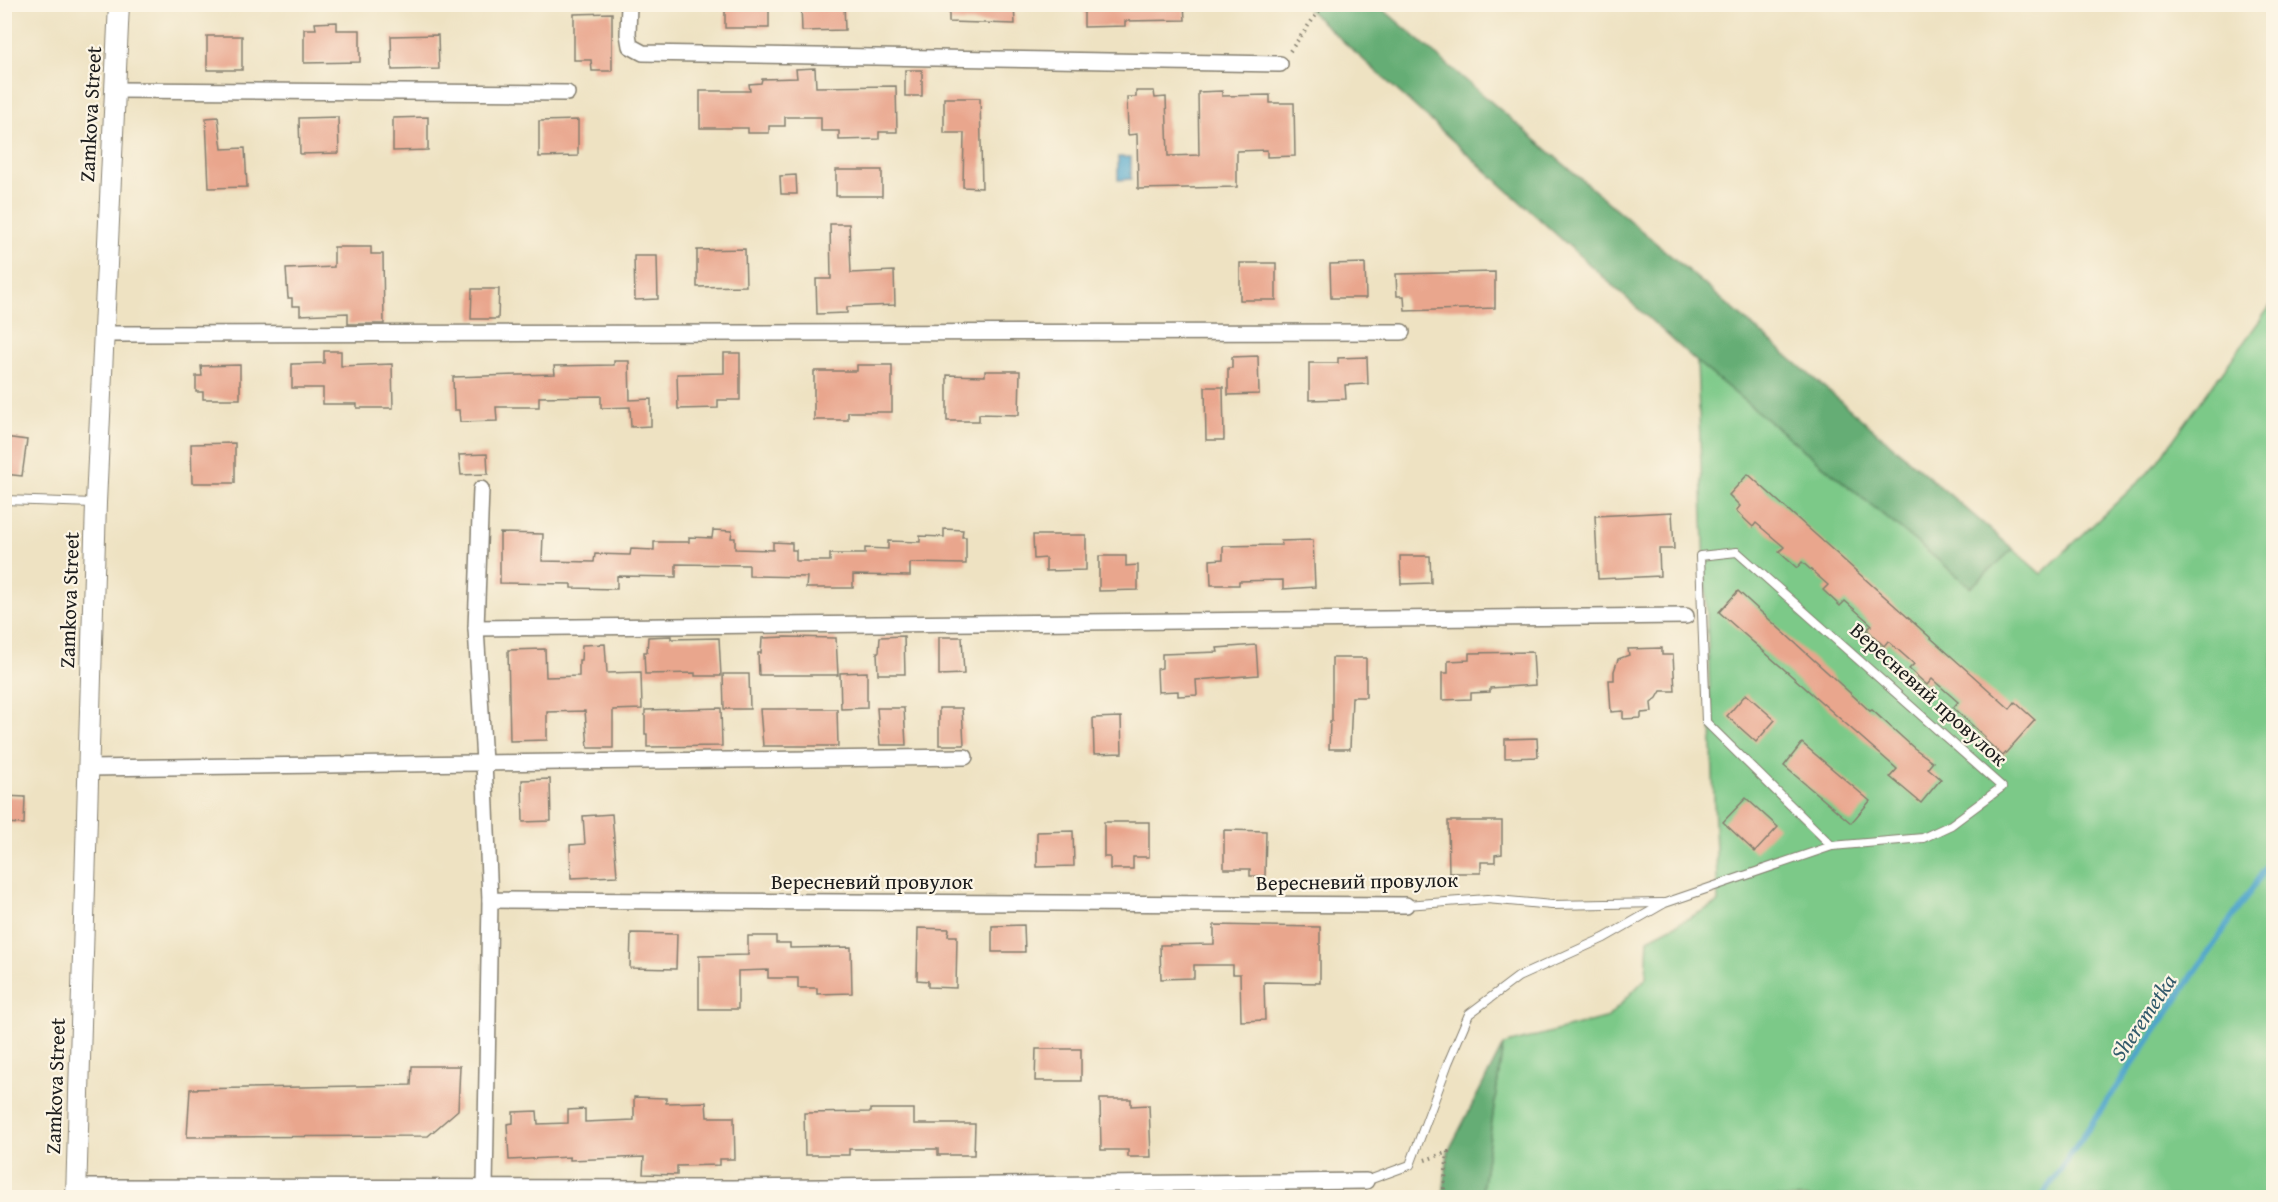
<svg xmlns="http://www.w3.org/2000/svg" width="2278" height="1202" font-family="'Gentium Book Plus',serif">
  <style>
    .green { fill: #7cc988; stroke: #4c7252; stroke-width: 1.5 }
    .forest { fill: #65ad74; stroke: #406448; stroke-width: 1.5 }
    .water { fill: #4ea5cb; stroke: #356074; stroke-width: 1.5 }
    .lines { fill: none; stroke-linecap: round; stroke-linejoin: round }
    .stream { stroke: #4ea5cb; stroke-width: 6 }
    .building { fill: #e9a68d }
    .service-casing { stroke: #857f6f; stroke-width: 10 }
    .minor-casing { stroke: #857f6f; stroke-width: 18 }
    .tertiary-casing { stroke: #857f6f; stroke-width: 22 }
    .path { stroke: #857f6f; stroke-width: 4; stroke-dasharray: 1.5 4.5; stroke-linecap: butt }
    .service { stroke: #fff; stroke-width: 8 }
    .minor { stroke: #fff; stroke-width: 15 }
    .tertiary { stroke: #fff; stroke-width: 20 }
    .labels { text-anchor: middle; dominant-baseline: central; stroke-width: 4.5; stroke-linejoin: round; paint-order: stroke }
    .street-label { font-size: 21px; fill: #1c1c1c; stroke: #fcf5e5 }
    .water-label { font-size: 22px; font-style: italic; fill: #325a6b; stroke: #fcf5e5 }
  </style>
  <rect width="100%" height="100%" fill="#fcf5e5"/>
  <filter id="ink" filterUnits="userSpaceOnUse"><feTurbulence type="fractalNoise" baseFrequency=".0167" numOctaves="2"/><feDisplacementMap in="SourceGraphic" scale="12" xChannelSelector="R" yChannelSelector="G"/><feConvolveMatrix kernelMatrix="1 2 1 2 8 2 1 2 1" color-interpolation-filters="sRGB"/></filter>
  <filter id="wash" filterUnits="userSpaceOnUse"><feTurbulence type="fractalNoise" baseFrequency=".008" numOctaves="4" result="noise"/><feDisplacementMap in="SourceGraphic" scale="24" xChannelSelector="R" yChannelSelector="G"/><feGaussianBlur stdDeviation="1.35" result="paint"/><feColorMatrix in="noise" values="0 0 0 0 0 0 0 0 0 0 0 0 0 0 0 0 0 1.4 0 .05"/><feComposite in="paint" operator="in"/></filter>
  <g filter="url(#wash)">
    <rect width="100%" height="100%" fill="#eee2c2"/>
    <!-- green -->
    <polygon class="green" points="2273,302 2273,1197 1481,1198 1503,1045 1608,1017 1646,978 1648,939 1718,903 1697,362 1971,587 2013,549 2041,574 2152,469"/>
    <!-- forest -->
    <g class="forest">
      <polygon points="1303,5 1378,5 2013,549 1971,587 1697,362"/>
      <polygon points="1503,1045 1481,1197 1443,1197 1448,1152"/>
    </g>
    <!-- water -->
    <polygon class="water" points="1118,157 1131,157 1131,179 1118,180"/>
    <g class="lines">
      <!-- stream -->
      <polyline class="stream" points="2041,1198 2274,856"/>
    </g>
    <g id="blocks">
      <!-- building -->
      <g class="building">
        <rect x="725" y="4" width="44" height="24"/>
        <polygon points="801,4 844,4 845,30 802,31"/>
        <polygon points="949,4 1014,4 1015,24 949,22"/>
        <polygon points="1084,4 1184,4 1185,20 1125,21 1125,26 1084,27"/>
        <polygon points="612,13 612,71 592,71 591,60 574,60 574,14"/>
        <polygon points="337,22 337,30 360,30 360,62 304,63 304,29 316,29 315,23"/>
        <polygon points="438,35 439,69 392,70 391,36"/>
        <rect x="207" y="36" width="35" height="34"/>
        <polygon points="815,68 816,87 896,86 897,132 879,132 879,139 839,140 839,131 821,131 821,117 785,117 785,126 769,126 769,133 748,133 748,128 700,128 700,91 750,91 749,84 761,83 762,79 797,78 796,69"/>
        <rect x="905" y="70" width="17" height="26"/>
        <polygon points="1136,91 1154,91 1155,98 1166,97 1168,156 1199,155 1198,92 1222,91 1222,96 1270,95 1270,103 1294,103 1295,156 1267,157 1267,150 1237,151 1237,187 1138,189 1137,134 1128,135 1127,97 1136,97"/>
        <polygon points="944,98 980,98 982,188 963,187 964,133 944,133"/>
        <polygon points="218,117 222,149 245,148 247,187 209,188 206,118"/>
        <polygon points="338,117 339,153 300,154 299,118"/>
        <polygon points="428,117 428,150 393,151 393,118"/>
        <polygon points="578,120 578,156 539,157 539,121"/>
        <rect x="836" y="170" width="46" height="26"/>
        <polygon points="796,175 797,194 781,194 780,176"/>
        <polygon points="830,224 849,224 851,273 894,271 895,305 847,307 847,313 817,314 816,279 831,279"/>
        <polygon points="334,247 371,247 371,254 383,254 384,324 348,324 348,313 300,315 300,306 292,306 292,298 288,298 286,269 334,267"/>
        <polygon points="745,249 746,286 697,287 697,250"/>
        <polygon points="634,256 657,256 658,299 635,300"/>
        <rect x="1240" y="263" width="36" height="37"/>
        <polygon points="1365,263 1366,298 1331,298 1330,264"/>
        <polygon points="1495,272 1495,308 1405,311 1404,296 1397,296 1396,274"/>
        <polygon points="472,289 499,289 498,319 471,319"/>
        <polygon points="324,351 341,351 341,366 392,364 393,408 357,408 357,404 323,404 323,388 292,388 292,364 324,363"/>
        <polygon points="724,353 740,353 740,400 718,400 718,408 678,409 677,374 724,373"/>
        <polygon points="1258,356 1259,394 1228,395 1228,368 1232,368 1232,357"/>
        <polygon points="1367,357 1368,384 1345,385 1346,399 1309,400 1309,363 1338,363 1338,358"/>
        <polygon points="614,361 629,361 630,400 651,399 651,426 631,427 630,407 601,408 601,396 539,397 539,407 496,407 497,421 460,422 459,410 454,410 453,377 555,374 554,366 614,365"/>
        <polygon points="240,365 240,399 203,399 203,392 196,392 196,376 202,376 201,366"/>
        <polygon points="857,365 892,365 892,412 848,412 848,420 814,420 814,371 857,371"/>
        <polygon points="985,371 1020,371 1019,415 979,414 979,421 947,421 947,375 985,376"/>
        <polygon points="1205,387 1223,387 1224,440 1206,440"/>
        <polygon points="4,437 27,440 22,476 4,474"/>
        <polygon points="235,443 235,483 192,483 191,444"/>
        <polygon points="487,454 488,474 461,475 459,455"/>
        <polygon points="1748,474 2010,709 2015,702 2035,720 2003,756 1984,739 1985,737 1953,708 1958,702 1932,679 1927,685 1909,669 1914,664 1888,641 1884,646 1867,630 1872,625 1845,601 1840,606 1823,590 1828,585 1802,562 1797,568 1779,552 1784,547 1756,523 1753,527 1736,511 1740,506 1729,495"/>
        <polygon points="1672,512 1674,549 1659,549 1660,576 1598,579 1595,516"/>
        <polygon points="944,529 963,530 962,537 966,537 966,564 910,563 910,576 853,575 853,588 806,588 807,577 749,576 749,565 676,564 676,577 617,576 617,589 571,588 571,584 500,583 500,533 543,534 542,561 594,562 595,554 630,555 631,549 654,550 654,542 689,542 689,537 712,538 713,530 732,531 731,538 735,538 735,549 773,550 773,542 792,543 792,550 796,550 796,561 830,561 830,554 865,554 865,548 888,549 888,541 920,542 920,536 944,537"/>
        <polygon points="1033,535 1086,535 1086,570 1046,571 1046,558 1034,559"/>
        <polygon points="1313,540 1315,587 1283,589 1283,580 1239,581 1239,585 1211,585 1210,560 1223,559 1223,546 1282,545 1281,541"/>
        <polygon points="1099,556 1126,556 1126,566 1138,565 1138,590 1099,591"/>
        <polygon points="1400,556 1430,556 1431,583 1401,584"/>
        <polygon points="1738,591 1870,711 1872,710 1914,748 1933,762 1928,768 1941,779 1921,803 1890,777 1897,769 1719,612"/>
        <polygon points="671,636 671,639 719,638 721,676 695,676 695,673 645,674 644,652 647,652 648,637"/>
        <polygon points="904,636 905,674 878,674 877,652 879,652 880,637"/>
        <polygon points="785,637 836,638 838,675 759,675 758,653 761,653 762,638"/>
        <polygon points="939,637 962,637 964,674 939,675"/>
        <polygon points="605,644 607,673 641,672 642,709 613,710 613,748 588,748 585,711 547,712 547,740 510,741 508,650 545,649 546,677 579,676 579,660 581,660 582,645"/>
        <polygon points="1256,645 1258,675 1196,680 1197,695 1178,696 1178,691 1158,692 1157,669 1162,668 1162,654 1218,652 1217,648"/>
        <polygon points="1662,648 1662,655 1673,655 1675,691 1661,691 1657,698 1651,703 1652,712 1641,713 1641,718 1623,719 1623,711 1611,712 1609,680 1614,680 1614,671 1618,659 1629,655 1628,649"/>
        <polygon points="1533,652 1535,685 1490,688 1490,692 1471,693 1471,699 1442,700 1442,673 1448,673 1448,661 1469,660 1469,653"/>
        <polygon points="1332,658 1366,658 1366,697 1352,697 1350,749 1329,749 1330,721 1332,721"/>
        <polygon points="867,672 867,708 841,709 840,673"/>
        <polygon points="723,674 749,674 750,709 724,709"/>
        <polygon points="1746,694 1775,720 1756,742 1727,716"/>
        <polygon points="721,708 722,746 647,747 647,734 645,734 645,710"/>
        <polygon points="877,708 904,708 906,745 880,745"/>
        <polygon points="939,708 962,708 964,745 939,745"/>
        <polygon points="760,709 837,709 838,746 763,746"/>
        <polygon points="1121,717 1122,753 1094,754 1093,718"/>
        <polygon points="1537,738 1538,757 1505,758 1505,739"/>
        <polygon points="1802,743 1870,801 1851,823 1784,766"/>
        <polygon points="550,779 551,821 523,822 522,780"/>
        <polygon points="4,796 25,797 24,824 4,823"/>
        <polygon points="1746,798 1778,827 1755,852 1723,822"/>
        <polygon points="612,814 617,876 571,878 570,845 585,844 583,816"/>
        <polygon points="1448,821 1502,821 1502,854 1495,855 1495,862 1481,862 1481,873 1449,873"/>
        <polygon points="1104,822 1149,822 1149,857 1133,857 1133,869 1110,869 1110,857 1104,857"/>
        <polygon points="1224,830 1266,831 1265,876 1250,876 1250,869 1224,869"/>
        <polygon points="1073,831 1074,866 1037,867 1037,832"/>
        <polygon points="1024,925 1025,952 992,952 992,926"/>
        <polygon points="1214,925 1320,927 1320,983 1264,982 1265,1020 1241,1021 1240,974 1233,974 1233,965 1194,965 1194,978 1161,979 1160,945 1214,944"/>
        <polygon points="918,928 949,929 948,936 957,936 956,988 928,987 928,981 917,980"/>
        <polygon points="631,933 677,934 676,969 630,968"/>
        <polygon points="748,936 776,936 776,943 790,943 790,948 851,947 852,993 817,994 817,988 798,988 798,978 768,978 768,970 738,971 738,1009 699,1009 699,956 748,955"/>
        <polygon points="1036,1049 1081,1049 1081,1081 1035,1081"/>
        <polygon points="412,1066 460,1066 458,1110 428,1136 187,1137 190,1089 411,1085"/>
        <polygon points="634,1097 666,1098 666,1103 706,1102 707,1117 734,1117 735,1159 720,1159 720,1165 677,1166 677,1175 643,1174 644,1157 570,1160 570,1157 509,1160 507,1124 513,1123 513,1112 537,1111 538,1124 568,1123 568,1110 585,1109 585,1122 634,1120"/>
        <polygon points="1100,1099 1131,1099 1131,1106 1149,1105 1151,1157 1128,1157 1128,1150 1101,1150"/>
        <polygon points="871,1109 914,1109 914,1124 975,1124 974,1155 938,1155 938,1149 849,1149 849,1155 805,1155 804,1113 871,1112"/>
      </g>
    </g>
  </g>
  <g filter="url(#ink)">
    <use href="#blocks" fill-opacity="0" stroke="#857f6f" stroke-width="1.5"/>
    <g class="lines">
      <defs>
        <g id="service">
          <polyline points="4,500 94,503"/>
          <polygon points="1737,552 2002,787 1951,825 1923,838 1832,846 1706,722 1700,556"/>
          <polyline points="1406,905 1487,899 1552,905 1662,903"/>
          <polyline points="1366,1181 1410,1165 1448,1063 1469,1014 1518,977 1604,938 1665,903 1832,846"/>
        </g>
        <g id="minor">
          <polyline points="629,4 628,34 630,46 643,53 1280,64"/>
          <polyline points="115,90 567,93"/>
          <polyline points="104,334 1402,332"/>
          <polyline points="481,489 476,628 484,762 490,900 1406,905"/>
          <polyline points="476,628 1686,616"/>
          <polyline points="88,768 965,757"/>
          <polyline points="77,1187 732,1188 1366,1181"/>
          <polyline points="485,1187 490,900"/>
        </g>
        <polyline id="tertiary" points="76,1198 96,503 119,4"/>
      </defs>
      <!-- service casing -->
      <use href="#service" class="service-casing"/>
      <!-- minor casing -->
      <use href="#minor" class="minor-casing"/>
      <!-- tertiary casing -->
      <use href="#tertiary" class="tertiary-casing"/>
      <!-- path -->
      <g class="path">
        <polyline points="1290,51 1324,4"/>
        <polyline points="1425,1160 1448,1152 1443,1198"/>
      </g>
      <!-- service -->
      <use href="#service" class="service"/>
      <!-- minor -->
      <use href="#minor" class="minor"/>
      <!-- tertiary -->
      <use href="#tertiary" class="tertiary"/>
    </g>
  </g>
  <g class="labels">
    <!-- street labels -->
    <g class="street-label">
      <text transform="translate(90 114) rotate(-87)">Zamkova Street</text>
      <text transform="translate(69 600) rotate(-88)">Zamkova Street</text>
      <text transform="translate(1929 694) rotate(42)">Вересневий провулок</text>
      <text x="872" y="881">Вересневий провулок</text>
      <text transform="translate(1357 881) rotate(-1)">Вересневий провулок</text>
      <text transform="translate(55 1086) rotate(-88)">Zamkova Street</text>
    </g>
    <!-- water labels -->
    <g class="water-label">
      <text transform="translate(2143 1017) rotate(-56)">Sheremetka</text>
    </g>
  </g>
  <!-- margin -->
  <rect width="2278" height="1202" fill="none" stroke="#fcf5e5" stroke-width="24"/>
</svg>
